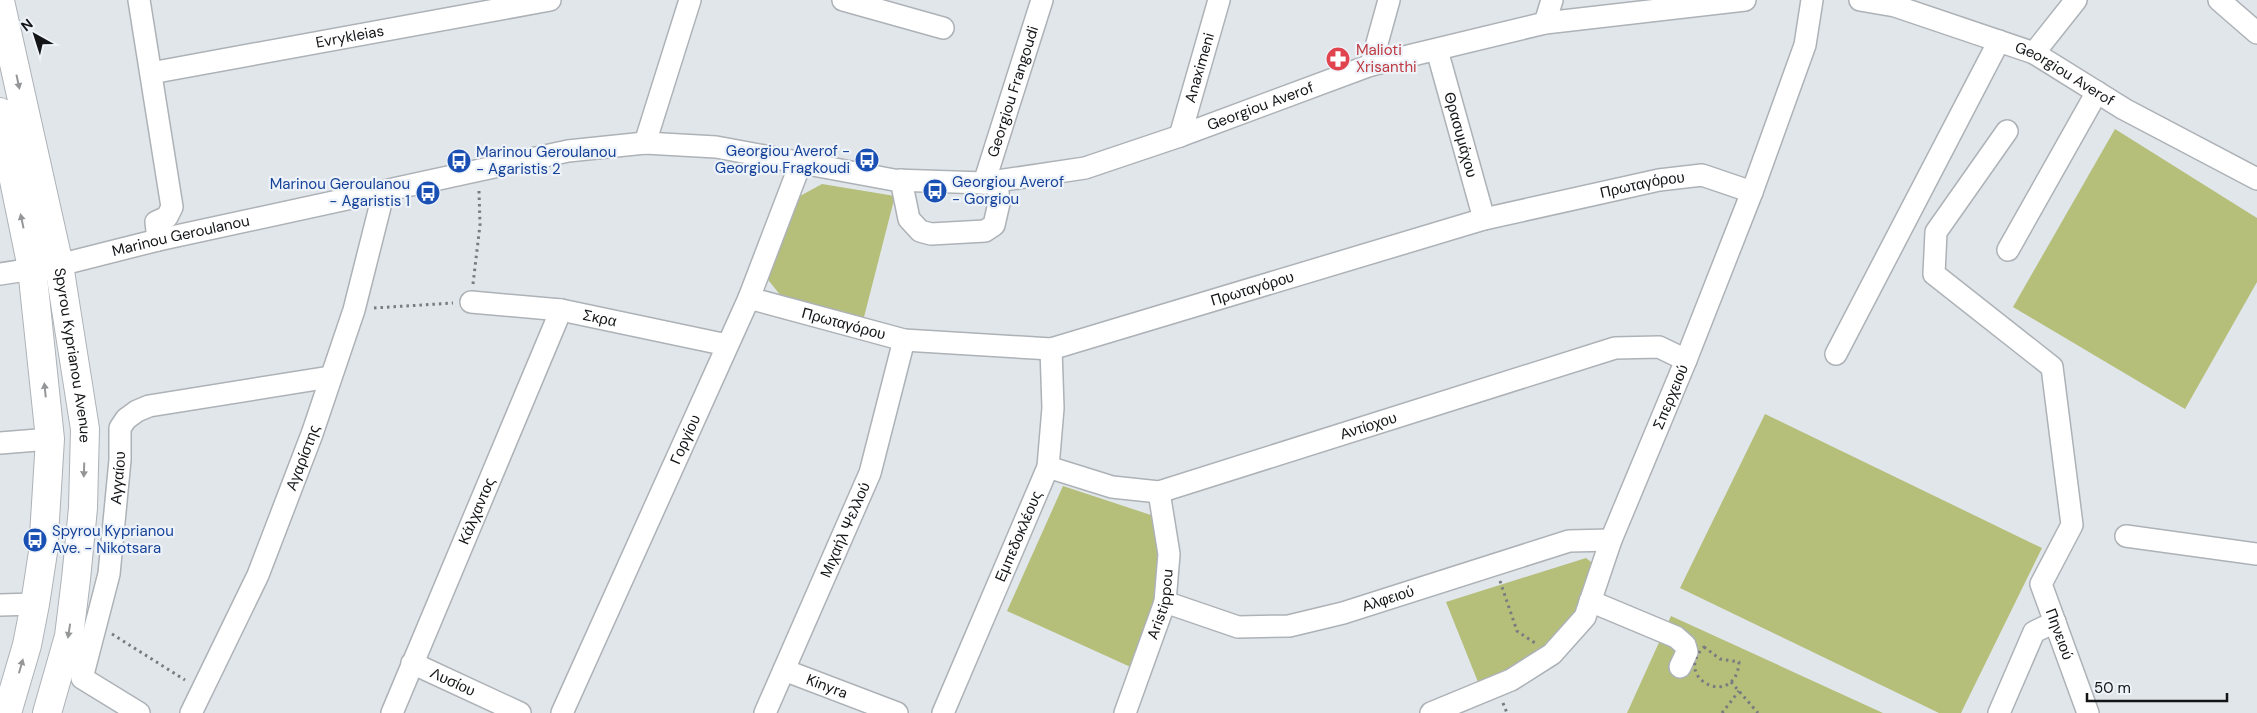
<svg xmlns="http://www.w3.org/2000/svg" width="2257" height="713" font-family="'DM Sans',sans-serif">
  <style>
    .green { fill: #b5bf7a }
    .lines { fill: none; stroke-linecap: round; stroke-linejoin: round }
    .minor-casing { stroke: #adb2b7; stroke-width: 24 }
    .major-casing { stroke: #adb2b7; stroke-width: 30 }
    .path { stroke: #787b7f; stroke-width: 3; stroke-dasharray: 2.5 4; stroke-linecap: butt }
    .minor { stroke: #fff; stroke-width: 21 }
    .major { stroke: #fff; stroke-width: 28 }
    .oneway { fill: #959697 }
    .labels { text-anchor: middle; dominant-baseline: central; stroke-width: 4.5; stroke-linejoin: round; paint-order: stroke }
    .street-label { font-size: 15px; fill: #131517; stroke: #eef3f9 }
    .health-label { font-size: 15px; fill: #be3a42; stroke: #eef3f9; text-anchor: start }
    .transit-label { font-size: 15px; fill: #164399; stroke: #eef3f9; text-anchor: start }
  </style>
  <rect width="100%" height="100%" fill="#e1e6eb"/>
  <!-- green -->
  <g class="green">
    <polygon points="2115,129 2257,218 2257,282 2185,409 2013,307"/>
    <polygon points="822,184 895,196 863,321 781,296 765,276 800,196"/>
    <polygon points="1765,414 2042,548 1961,713 1939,713 1680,588"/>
    <polygon points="1063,486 1163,519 1152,616 1135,669 1007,611"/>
    <polygon points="1586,558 1595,565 1575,616 1539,655 1478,682 1446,602"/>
    <polygon points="1671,616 1883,713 1627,713"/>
  </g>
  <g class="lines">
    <defs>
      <g id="minor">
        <polyline points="139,0 172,207 167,217 156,222 158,240"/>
        <polyline points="843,0 943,28"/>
        <path id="s1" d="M1860 0 1895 6 2034 53 2124 109 2257 179"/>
        <polyline points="2219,0 2257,33"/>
        <polyline points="1545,23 1552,0"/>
        <path id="s2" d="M1437 50 1484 219"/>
        <polyline points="2034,53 2076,0"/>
        <polyline points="1371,65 1389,0"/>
        <path id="s3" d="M151 73 550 0"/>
        <path id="s4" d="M2007 131 1936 232 1934 274 2052 367 2072 525 2041 584 2088 713"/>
        <path id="s5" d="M1180 136 1219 0"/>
        <polyline points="645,143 690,0"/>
        <polyline points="901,180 909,219 920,231 931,234 985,231 994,225 999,203 997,181"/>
        <path id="s6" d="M984 183 1042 0"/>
        <polyline points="2008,250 2097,92"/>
        <path id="s7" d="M0 274 59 265 158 240 568 151 645 143 716 147 894 180 984 183 1085 168 1180 136 1371 65 1545 23 1745 0"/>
        <path id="s8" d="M749 298 904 340 1051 349 1484 219 1659 180 1702 175 1752 192"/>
        <path id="s9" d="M471 302 561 310 727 345"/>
        <polyline points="1836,354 1999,41"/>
        <polyline points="0,443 50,439"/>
        <path id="s10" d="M1048 467 1112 487 1159 492 1615 348 1659 347 1686 360"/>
        <polyline points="2126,536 2257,554"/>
        <polyline points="1590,601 1676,637 1685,645 1687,652 1680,667"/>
        <path id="s11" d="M1165 602 1238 627 1289 626 1343 613 1569 541 1611 540"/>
        <polyline points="0,605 35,604"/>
        <path id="s12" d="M412 663 520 713"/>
        <path id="s13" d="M784 670 897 713"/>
        <path id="s14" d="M139 713 82 678 109 574 120 460V428L126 419 137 411 149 406 330 377"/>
        <path id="s15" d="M191 713 258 575 312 434 354 310 384 191"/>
        <path id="s16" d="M392 713 561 310"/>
        <path id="s17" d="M562 713 749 298 801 162"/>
        <path id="s18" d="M765 713 870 473 904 340"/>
        <path id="s19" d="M943 713 1048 467 1053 408 1051 349"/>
        <path id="s20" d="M1125 713 1165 602 1169 554 1159 492"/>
        <path id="s21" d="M1431 713 1511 680 1552 654 1585 617 1611 540 1686 360 1752 192 1805 45 1812 0"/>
        <polyline points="1999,713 2034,632 2055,622"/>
      </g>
      <g id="major">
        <path id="s22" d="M0 1 59 265 85 429 83 508 76 579 69 636 47 713"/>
        <polyline points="0,112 32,268 50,439 43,552 35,604 27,645 7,713"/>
      </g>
    </defs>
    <!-- minor casing -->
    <use href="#minor" class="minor-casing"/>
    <!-- major casing -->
    <use href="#major" class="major-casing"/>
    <!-- path -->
    <g class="path">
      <polyline points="473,284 480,225 479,191"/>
      <polyline points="374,308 453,303"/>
      <polyline points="1500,581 1517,631 1535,643"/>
      <polyline points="112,634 185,680"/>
      <path d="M1704 647 1720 659 1739 662C1736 710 1671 679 1704 647Z"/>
      <polyline points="1731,682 1758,713"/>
      <polyline points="1503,703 1507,713"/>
      <polyline points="1722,713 1739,691"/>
    </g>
    <!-- minor -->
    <use href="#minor" class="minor"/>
    <!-- major -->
    <use href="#major" class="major"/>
  </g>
  <!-- one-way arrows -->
  <defs><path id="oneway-solid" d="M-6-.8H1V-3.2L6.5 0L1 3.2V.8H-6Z" transform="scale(1.25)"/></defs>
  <g class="oneway">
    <use href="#oneway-solid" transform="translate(18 82) rotate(78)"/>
    <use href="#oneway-solid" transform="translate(22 221) rotate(-102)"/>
    <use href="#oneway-solid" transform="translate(45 390) rotate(-96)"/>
    <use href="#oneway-solid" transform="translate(84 470) rotate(92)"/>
    <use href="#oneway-solid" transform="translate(69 631) rotate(99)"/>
    <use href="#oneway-solid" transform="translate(21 666) rotate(-74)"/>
  </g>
  <!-- icons -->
  <defs>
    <symbol id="pharmacy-disc" viewBox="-11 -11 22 22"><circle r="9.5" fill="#e0444e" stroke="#eef3f9"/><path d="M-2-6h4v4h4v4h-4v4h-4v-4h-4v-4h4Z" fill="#fff"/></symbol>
    <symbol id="bus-disc" viewBox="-11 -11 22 22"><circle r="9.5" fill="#1a4fb4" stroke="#eef3f9"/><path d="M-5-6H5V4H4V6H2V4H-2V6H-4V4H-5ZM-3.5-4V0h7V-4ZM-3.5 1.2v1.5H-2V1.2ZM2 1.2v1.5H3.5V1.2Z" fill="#fff"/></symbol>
  </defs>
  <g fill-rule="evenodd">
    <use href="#pharmacy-disc" x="1324" y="45" width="28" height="28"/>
    <use href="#bus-disc" x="853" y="146" width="28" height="28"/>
    <use href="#bus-disc" x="445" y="147" width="28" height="28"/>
    <use href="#bus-disc" x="921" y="177" width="28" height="28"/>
    <use href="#bus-disc" x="414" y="179" width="28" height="28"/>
    <use href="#bus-disc" x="21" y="526" width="28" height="28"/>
  </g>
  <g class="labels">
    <!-- street labels -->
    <g class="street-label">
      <text stroke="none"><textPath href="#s3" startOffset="202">Evrykleias</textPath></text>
      <text stroke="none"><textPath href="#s5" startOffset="71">Anaximeni</textPath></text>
      <text stroke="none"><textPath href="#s1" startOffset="219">Georgiou Averof</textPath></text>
      <text stroke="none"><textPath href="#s6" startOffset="96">Georgiou Frangoudi</textPath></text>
      <text stroke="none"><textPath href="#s7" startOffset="1289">Georgiou Averof</textPath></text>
      <text stroke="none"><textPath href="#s2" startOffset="88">Θρασυμάχου</textPath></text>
      <text stroke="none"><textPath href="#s8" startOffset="922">Πρωταγόρου</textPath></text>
      <text stroke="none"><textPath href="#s7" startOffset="185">Marinou Geroulanou</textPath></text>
      <text stroke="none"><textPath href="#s8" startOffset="518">Πρωταγόρου</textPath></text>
      <text stroke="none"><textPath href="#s9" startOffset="130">Σκρα</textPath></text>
      <text stroke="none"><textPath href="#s8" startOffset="98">Πρωταγόρου</textPath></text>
      <text stroke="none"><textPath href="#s22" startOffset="362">Spyrou Kyprianou Avenue</textPath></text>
      <text stroke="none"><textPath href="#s21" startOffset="421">Σπερχειού</textPath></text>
      <text stroke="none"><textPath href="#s10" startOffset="334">Αντίοχου</textPath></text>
      <text stroke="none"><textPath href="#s17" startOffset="300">Γοργίου</textPath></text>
      <text stroke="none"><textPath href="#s15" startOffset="279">Αγαρίστης</textPath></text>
      <text stroke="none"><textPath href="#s14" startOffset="271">Αγγαίου</textPath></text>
      <text stroke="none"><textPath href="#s16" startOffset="219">Κάλχαντος</textPath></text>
      <text stroke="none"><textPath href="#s18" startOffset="200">Μιχαήλ Ψελλού</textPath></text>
      <text stroke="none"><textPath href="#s19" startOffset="192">Εμπεδοκλέους</textPath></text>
      <text stroke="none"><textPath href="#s11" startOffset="231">Αλφειού</textPath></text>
      <text stroke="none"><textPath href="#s20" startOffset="115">Aristippou</textPath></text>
      <text stroke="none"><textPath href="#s4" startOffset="595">Πηνειού</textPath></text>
      <text stroke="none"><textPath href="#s12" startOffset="45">Λυσίου</textPath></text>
      <text stroke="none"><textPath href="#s13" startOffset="46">Kinyra</textPath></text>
    </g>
    <!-- health labels -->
    <g class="health-label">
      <text x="1356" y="50">Malioti<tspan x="1356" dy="17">Xrisanthi</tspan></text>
    </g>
    <!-- transit labels -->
    <g class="transit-label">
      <text x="850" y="151" text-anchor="end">Georgiou Averof -<tspan x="850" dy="17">Georgiou Fragkoudi</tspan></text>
      <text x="476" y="152">Marinou Geroulanou<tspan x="476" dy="17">- Agaristis 2</tspan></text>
      <text x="952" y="182">Georgiou Averof<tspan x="952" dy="17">- Gorgiou</tspan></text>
      <text x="410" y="184" text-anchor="end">Marinou Geroulanou<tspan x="410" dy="17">- Agaristis 1</tspan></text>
      <text x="52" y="531">Spyrou Kyprianou<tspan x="52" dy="17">Ave. - Nikotsara</tspan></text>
    </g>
  </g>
  <!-- north arrow -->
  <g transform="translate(35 35) rotate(321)" stroke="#eef3f9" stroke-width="4" paint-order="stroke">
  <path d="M0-4L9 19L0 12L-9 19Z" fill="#131517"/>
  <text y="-8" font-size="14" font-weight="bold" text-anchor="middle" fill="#131517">N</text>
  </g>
  <!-- scale -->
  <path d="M2087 693v8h140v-8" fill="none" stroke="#131517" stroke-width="2.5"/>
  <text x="2094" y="693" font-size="15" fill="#131517" stroke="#eef3f9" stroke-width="4" paint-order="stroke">50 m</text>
</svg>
